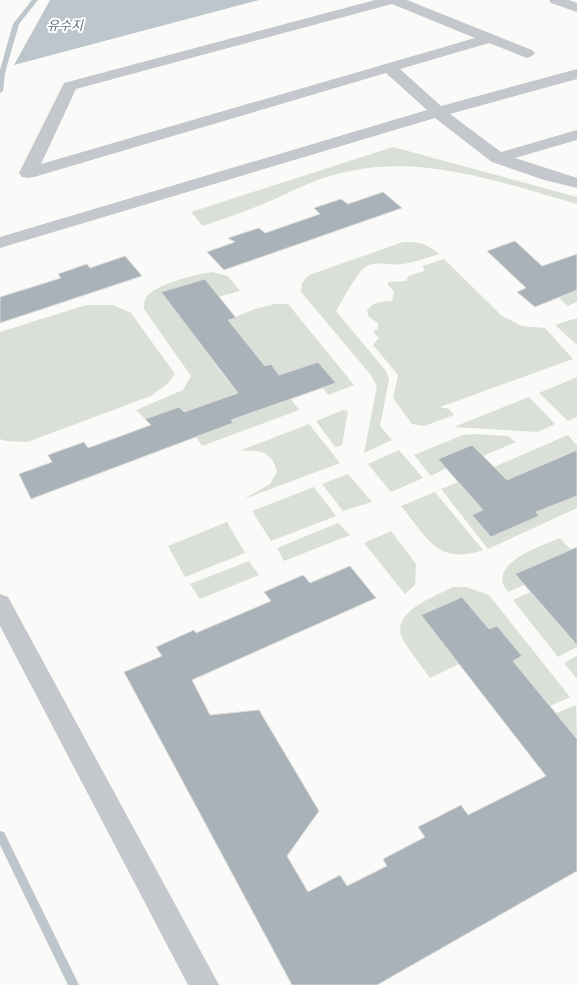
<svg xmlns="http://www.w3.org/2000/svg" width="577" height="985" font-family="Jost,'Noto Sans KR',sans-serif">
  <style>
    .green { fill: #dadfd7 }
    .water { fill: #bdc6cc }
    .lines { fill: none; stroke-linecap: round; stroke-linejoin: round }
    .stream { fill: #bdc6cc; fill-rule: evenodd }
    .building { fill: #aab2b9; stroke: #dcdcda }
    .minor { fill: #c4c7cb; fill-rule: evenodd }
    .tertiary { fill: #c4c7cb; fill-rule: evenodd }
    .labels { text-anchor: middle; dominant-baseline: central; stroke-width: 4; stroke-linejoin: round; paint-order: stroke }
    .far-water-label { font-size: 13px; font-style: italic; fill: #60737c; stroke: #fff }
  </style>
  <rect width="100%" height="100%" fill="#fafaf8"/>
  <!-- green -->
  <g class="green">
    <path d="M393 147 577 197V204C495 181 415 150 330 176 312 181 294 190 277 198 252 209 228 218 203 226L191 212Z"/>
    <path d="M403 242C419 242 426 243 439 254 427 258 415 262 403 264 390 266 374 259 363 269 356 275 342 301 336 311L386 371 389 379 380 426 392 440 364 453 377 386 371 375 301 292 302 283 309 275Z"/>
    <path d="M444 259 502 316 522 326 545 328 573 359 440 407 449 409 454 415 424 426 412 424 393 398 398 375 373 345 379 338 373 332 378 329V323L369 317 367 311C374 301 380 302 392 301L394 291 388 285V282L406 281 409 276 424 271 423 266Z"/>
    <path d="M212 272 228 276 240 291 211 299 197 281 161 292 231 385 240 382 243 416 291 399 299 410 202 446 196 437 233 423 217 401 184 412 179 407 145 419 136 410 183 390 191 376 144 309C144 306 144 302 145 300 150 285 198 274 212 272Z"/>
    <polygon points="577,290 577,302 568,306 559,298"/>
    <polygon points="274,304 288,304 354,385 328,395 323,388 336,383 318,362 279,375 271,364 265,366 228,320 255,309"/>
    <polygon points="86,305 113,305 131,313 175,374 167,384 151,396 27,442 5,441 0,439 0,332"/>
    <polygon points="577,318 577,345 555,325"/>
    <polygon points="577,377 577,417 568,421 539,393"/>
    <polygon points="529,397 555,424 538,432 454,427"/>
    <polygon points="343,410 348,411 342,445 335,447 316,421"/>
    <path d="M309 424 340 463 244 499 270 484 277 472C272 450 259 450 239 451Z"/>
    <polygon points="474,434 508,436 516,442 483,456 472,445 438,459 446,468 431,476 414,455 463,435"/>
    <polygon points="568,435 577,446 577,460 569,453 539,466 502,490 494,467"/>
    <polygon points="399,450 423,478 391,492 368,464"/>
    <polygon points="348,474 372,502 343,511 322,484"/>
    <polygon points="458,482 483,510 472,515 491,537 538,516 536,512 577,496 577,508 488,549 441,489"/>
    <polygon points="314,487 336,516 271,541 252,511"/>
    <path d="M435 492 483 550C437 566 427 537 401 506Z"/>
    <polygon points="227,522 245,553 185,577 168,546"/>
    <polygon points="338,523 350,535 284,561 277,548"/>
    <polygon points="391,531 416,564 415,585 405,594 364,543"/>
    <path d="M560 538 571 550 515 574 524 585 508 592C507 590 504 587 503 584 496 560 544 545 560 538Z"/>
    <polygon points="249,561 259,575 200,599 190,584"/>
    <path d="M453 587H466L489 595 570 697 550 706 513 661 522 656 497 626 489 629 462 597 421 615 459 664 430 678C424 669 403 643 401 635 394 610 436 596 453 587Z"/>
    <polygon points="530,592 577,645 577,647 558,657 513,600"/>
    <polygon points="577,656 577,679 564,663"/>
    <polygon points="576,705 577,736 575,737 556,713"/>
  </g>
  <!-- water -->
  <polygon class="water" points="50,0 259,0 14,65"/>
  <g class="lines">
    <!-- stream -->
    <g class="stream">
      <polygon points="32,0 38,0 19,24 5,73 3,91 0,93 0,70 13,24"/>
      <polygon points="0,831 4,832 79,985 68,985 0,845"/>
    </g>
  </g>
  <!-- building -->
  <g class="building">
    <polygon points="383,192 402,208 224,270 207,252 235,242 228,238 259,228 265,233 320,214 314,208 341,199 348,204"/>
    <polygon points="515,241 542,266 577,254 577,290 535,307 517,292 526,288 487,251"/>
    <polygon points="125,256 142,276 0,323 0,297 61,278 58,274 87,264 90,268"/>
    <polygon points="205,279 236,318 228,320 265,366 271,364 279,375 318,362 336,383 231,420 233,423 31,499 19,474 52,462 48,455 84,442 88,448 151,425 145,419 179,407 184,412 238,393 161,292"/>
    <polygon points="472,445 507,480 577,450 577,496 536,512 539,516 491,537 472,515 483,510 438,459"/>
    <polygon points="577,547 577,645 515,574"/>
    <polygon points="350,566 376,598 192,680 210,715 259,710 319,811 287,856 308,892 340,875 347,886 387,866 383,859 425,837 418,827 461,805 468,815 546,776 421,615 462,597 489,629 497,626 522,656 513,661 577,739 577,871 377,985 292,985 124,672 162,656 156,647 194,630 196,633 271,601 264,592 303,575 310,583"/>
  </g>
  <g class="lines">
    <!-- minor -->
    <g class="minor">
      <path d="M375 0H407L532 50 535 53 532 56 527 58 489 43 400 69 441 106 577 69V79L450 114 501 152 577 130V140L515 158 577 178V188L544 180 492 162 435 118 0 248V237L427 110 386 73 34 177 28 178 22 177 19 173 64 83ZM392 4 475 38 41 164 76 89Z"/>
      <polygon points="0,594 8,597 219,985 188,985 0,626"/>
    </g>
    <!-- tertiary -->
    <polygon class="tertiary" points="549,0 569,0 577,3 577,12 551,3"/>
  </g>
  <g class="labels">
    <!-- far-water labels -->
    <g class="far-water-label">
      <text x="65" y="25">유수지</text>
    </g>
  </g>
</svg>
